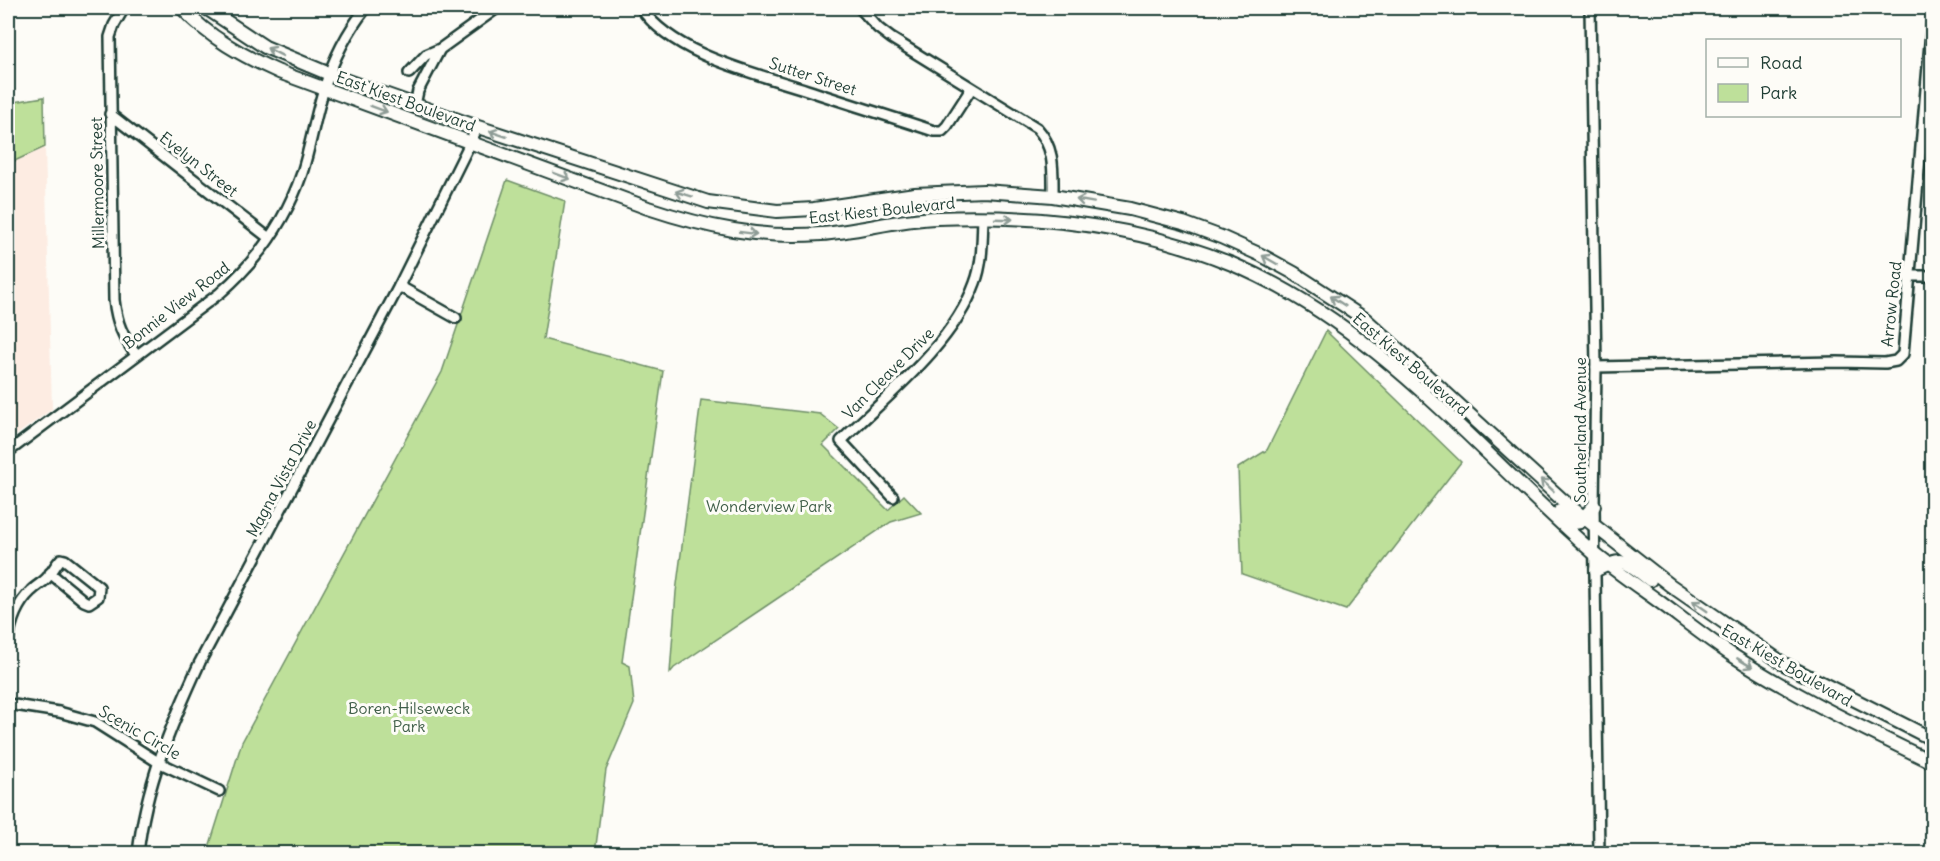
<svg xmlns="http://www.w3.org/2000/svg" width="1940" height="861" font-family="Delius,sans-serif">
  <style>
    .built { fill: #fdece2 }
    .green { fill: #bee09a; stroke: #6e8e67; stroke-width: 1.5 }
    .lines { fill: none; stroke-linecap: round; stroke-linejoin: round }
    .stream { stroke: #608ca1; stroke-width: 2 }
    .minor-casing { stroke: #1f3d34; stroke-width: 14 }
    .major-casing { stroke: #1f3d34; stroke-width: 16 }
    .minor { stroke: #fdfcf7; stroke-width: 9 }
    .major { stroke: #fdfcf7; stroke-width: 12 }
    .oneway { stroke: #8e9c96 }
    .labels { text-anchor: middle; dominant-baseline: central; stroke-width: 6; stroke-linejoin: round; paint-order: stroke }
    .street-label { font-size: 16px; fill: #1f3d34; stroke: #fdfcf7 }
    .park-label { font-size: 16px; fill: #3f5e48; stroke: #fdfcf7 }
  </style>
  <rect width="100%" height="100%" fill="#fdfcf7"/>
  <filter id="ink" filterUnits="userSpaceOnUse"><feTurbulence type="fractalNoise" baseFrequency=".0167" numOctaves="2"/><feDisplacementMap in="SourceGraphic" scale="12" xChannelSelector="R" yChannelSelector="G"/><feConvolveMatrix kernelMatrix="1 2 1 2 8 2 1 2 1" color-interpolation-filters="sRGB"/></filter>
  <g filter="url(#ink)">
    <!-- built -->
    <polygon class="built" points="45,147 52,409 8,441 8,164"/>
    <!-- green -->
    <g class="green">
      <polygon points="44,97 45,147 8,164 8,103"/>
      <polygon points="507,180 565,201 543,339 663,371 622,662 630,666 634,704 606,770 595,853 207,854 242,742 442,372"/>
      <polygon points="1326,331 1461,462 1346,610 1242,574 1238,468 1267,450"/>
      <polygon points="701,400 820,414 839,429 823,445 888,510 904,495 921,513 891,522 674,668 670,673 676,592"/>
    </g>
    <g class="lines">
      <!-- stream -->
      <polyline class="stream" points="8,133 15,129"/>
      <defs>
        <g id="minor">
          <path d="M124 8 114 25 110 37 114 300C117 324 122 335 136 355"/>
          <path d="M641 8C673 55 755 73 807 90 849 104 892 117 934 131H942L947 126 971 89"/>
          <path d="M860 8 878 28 891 38 1037 128C1055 148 1053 170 1053 196"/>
          <polyline points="1590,8 1596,367 1594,506 1599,854"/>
          <polyline points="409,73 426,55 440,49"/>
          <polyline points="415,105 418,91 440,49 497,8"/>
          <polyline points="110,114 269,238"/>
          <polyline points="1909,276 1932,276"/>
          <polyline points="399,286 456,318"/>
          <polyline points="1596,367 1837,362 1885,363 1896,361 1903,354 1932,20"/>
          <path d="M8 452 220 293C257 261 286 220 302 173 311 145 315 116 324 89 333 60 347 32 366 8"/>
          <path d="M893 497 841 441C887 396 953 344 975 283 983 263 982 239 983 218"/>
          <path d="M8 643C10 623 16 605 31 591 36 586 42 583 46 579 52 573 55 565 61 559L65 560 99 587 98 597 89 603 84 601 50 573"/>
          <polyline points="8,704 59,712 95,722 158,762 219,791"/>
          <path d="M138 854C145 786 172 723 200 662L399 286 478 127"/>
        </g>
        <g id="major">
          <path d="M182 8C208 37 243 56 279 72L648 208C705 227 761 239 821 234 860 231 898 219 937 218 1036 214 1140 226 1232 264 1378 325 1479 453 1596 555 1617 572 1639 587 1661 603 1684 620 1708 639 1732 655 1795 696 1864 729 1932 762"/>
          <polyline points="206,8 265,47 339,78 478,127 708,202 777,211 814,209 915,194 984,191 1053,196 1130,209 1183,223 1221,237 1261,255 1294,273 1365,319 1568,505 1670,585 1784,664 1932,739"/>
          <polyline points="1560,511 1574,523 1580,522 1594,506"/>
          <path d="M1596 570C1625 556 1625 561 1650 580"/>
        </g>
      </defs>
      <!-- minor casing -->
      <use href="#minor" class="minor-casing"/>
      <!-- major casing -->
      <use href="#major" class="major-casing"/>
      <!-- minor -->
      <use href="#minor" class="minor"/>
      <!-- major -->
      <use href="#major" class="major"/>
    </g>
    <!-- one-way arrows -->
    <defs><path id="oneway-shaft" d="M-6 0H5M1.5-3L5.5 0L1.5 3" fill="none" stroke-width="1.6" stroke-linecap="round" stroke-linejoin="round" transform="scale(1.5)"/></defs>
    <g class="oneway">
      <use href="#oneway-shaft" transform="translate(275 52) rotate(-153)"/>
      <use href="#oneway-shaft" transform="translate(379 109) rotate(20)"/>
      <use href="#oneway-shaft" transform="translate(498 134) rotate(-162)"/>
      <use href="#oneway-shaft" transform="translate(562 176) rotate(21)"/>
      <use href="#oneway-shaft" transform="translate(684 194) rotate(-163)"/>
      <use href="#oneway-shaft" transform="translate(1085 201) rotate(-170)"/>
      <use href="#oneway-shaft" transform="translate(1004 219) rotate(2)"/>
      <use href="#oneway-shaft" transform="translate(748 233) rotate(7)"/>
      <use href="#oneway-shaft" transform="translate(1270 260) rotate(-150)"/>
      <use href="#oneway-shaft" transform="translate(1338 301) rotate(-147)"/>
      <use href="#oneway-shaft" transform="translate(1547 485) rotate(-137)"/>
      <use href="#oneway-shaft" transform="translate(1700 606) rotate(-145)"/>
      <use href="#oneway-shaft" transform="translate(1745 663) rotate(31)"/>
    </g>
  </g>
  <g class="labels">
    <!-- street labels -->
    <g class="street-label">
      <text transform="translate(813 76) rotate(18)">Sutter Street</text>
      <text transform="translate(406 101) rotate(20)">East Kiest Boulevard</text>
      <text transform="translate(199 164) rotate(38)">Evelyn Street</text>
      <text transform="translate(97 183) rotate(-91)">Millermoore Street</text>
      <text transform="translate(882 210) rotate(-6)">East Kiest Boulevard</text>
      <text transform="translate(1891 304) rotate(-84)">Arrow Road</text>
      <text transform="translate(176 305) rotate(-38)">Bonnie View Road</text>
      <text transform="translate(1411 364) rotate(41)">East Kiest Boulevard</text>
      <text transform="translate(888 373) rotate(-45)">Van Cleave Drive</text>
      <text transform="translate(1580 430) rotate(-90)">Southerland Avenue</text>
      <text transform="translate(281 478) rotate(-62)">Magna Vista Drive</text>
      <text transform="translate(1787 665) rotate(30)">East Kiest Boulevard</text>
      <text transform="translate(140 732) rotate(30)">Scenic Circle</text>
    </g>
    <!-- park labels -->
    <g class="park-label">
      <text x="769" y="506">Wonderview Park</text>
      <text x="409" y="708">Boren-Hilseweck<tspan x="409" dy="18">Park</tspan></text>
    </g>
  </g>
  <!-- margin -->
  <rect width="1940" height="861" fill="none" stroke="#fdfcf7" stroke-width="30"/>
  <rect x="15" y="15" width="1910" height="831" fill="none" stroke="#1f3d34" stroke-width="2" filter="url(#ink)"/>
  <!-- legend -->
  <rect x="1706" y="39" width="195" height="78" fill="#fdfcf7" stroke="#a4b0a9" stroke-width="1.5"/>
  <rect x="1718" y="58" width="30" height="9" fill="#fdfcf7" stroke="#a4b0a9" stroke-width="1.5"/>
  <text x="1760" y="69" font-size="18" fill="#1f3d34">Road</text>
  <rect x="1718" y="84" width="30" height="18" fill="#bee09a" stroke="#a4b0a9" stroke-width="1.5"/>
  <text x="1760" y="99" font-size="18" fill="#1f3d34">Park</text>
</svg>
